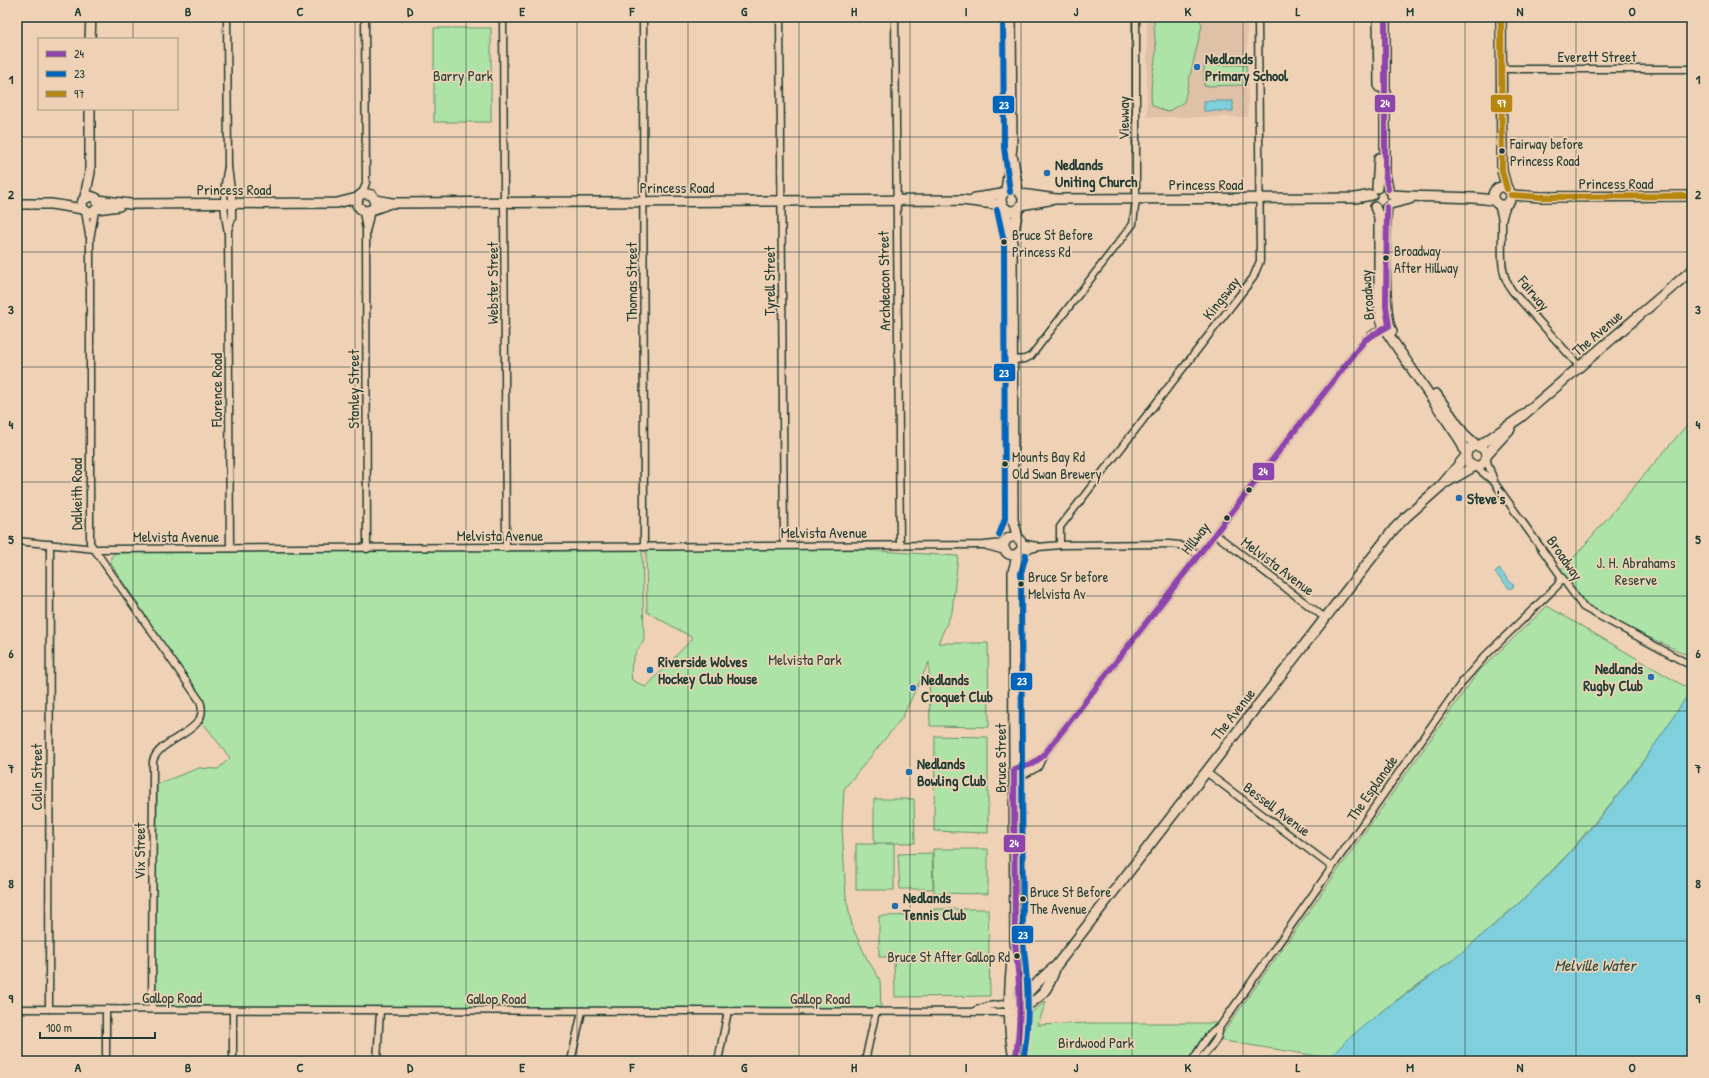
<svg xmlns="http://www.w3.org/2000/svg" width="1709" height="1078" font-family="'Patrick Hand',sans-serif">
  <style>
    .built { fill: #dfc1a8 }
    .green { fill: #ade3a6; stroke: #66906d }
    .water { fill: #80cfdc; stroke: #599599 }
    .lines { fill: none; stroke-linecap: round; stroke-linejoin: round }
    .street-casing { stroke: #1f3d34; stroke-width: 9 }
    .secondary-casing { stroke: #1f3d34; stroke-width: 12 }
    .street { stroke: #efd1b5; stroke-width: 6 }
    .secondary { stroke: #efd1b5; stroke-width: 9 }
    .bus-1-casing { stroke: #efd1b5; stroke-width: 9 }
    .bus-2-casing { stroke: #efd1b5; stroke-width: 9 }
    .bus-3-casing { stroke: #efd1b5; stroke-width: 9 }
    .bus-1 { stroke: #8e44ad; stroke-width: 6 }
    .bus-2 { stroke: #0065bd; stroke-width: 6 }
    .bus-3 { stroke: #b68610; stroke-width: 6 }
    .grid { fill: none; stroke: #1f3d34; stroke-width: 1; stroke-opacity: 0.55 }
    .poi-dot { fill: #1f6fb2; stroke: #efd1b5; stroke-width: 1.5 }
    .bus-dot { fill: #1f3d34; stroke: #efd1b5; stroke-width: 1.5 }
    .labels { text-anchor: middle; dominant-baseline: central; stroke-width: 3.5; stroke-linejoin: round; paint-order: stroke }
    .bus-label { font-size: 14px; fill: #1f3d34; stroke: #efd1b5; text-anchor: start }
    .street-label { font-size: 15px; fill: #1f3d34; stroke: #efd1b5 }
    .poi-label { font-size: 15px; font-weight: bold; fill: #1f3d34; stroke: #efd1b5; text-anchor: start }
    .park-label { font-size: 15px; fill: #26453a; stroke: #efd1b5 }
    .water-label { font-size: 16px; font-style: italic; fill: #294c45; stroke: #efd1b5 }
    .line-badge { stroke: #efd1b5; stroke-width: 1.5 }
    .badge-label { font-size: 11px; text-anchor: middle; font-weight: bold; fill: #fff }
    .neatline { fill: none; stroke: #1f3d34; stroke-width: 1.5 }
    .grid-label { font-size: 13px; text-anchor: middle; font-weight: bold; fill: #1f3d34 }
  </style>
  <rect width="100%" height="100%" fill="#efd1b5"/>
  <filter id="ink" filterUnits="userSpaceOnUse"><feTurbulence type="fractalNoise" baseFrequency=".025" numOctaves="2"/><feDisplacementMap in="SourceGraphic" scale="8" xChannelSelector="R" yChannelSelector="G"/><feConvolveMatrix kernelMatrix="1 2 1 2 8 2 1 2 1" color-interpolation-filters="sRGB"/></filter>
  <g filter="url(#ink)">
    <!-- built -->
    <polygon class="built" points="1147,17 1247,17 1248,117 1147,117"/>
    <!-- green -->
    <g class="green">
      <path d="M1154 17H1199L1202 25 1184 102 1167 112 1152 105C1149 89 1154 68 1156 52 1156 40 1153 28 1154 17Z"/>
      <rect x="434" y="28" width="57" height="94"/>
      <polygon points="1204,65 1246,65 1247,85 1204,86"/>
      <polygon points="1692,419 1692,657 1583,607 1557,572 1570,562"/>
      <path d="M784 545 958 556 952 612 938 643H988L989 727 930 726 929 662 902 718 844 789 842 827 846 897 852 926 866 957 880 980 881 1010 154 1008 157 784 199 768 218 769 230 758 200 719 201 699 111 564V557L115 553 122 551 642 549 644 641C634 652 629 666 632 680L646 687 693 638 647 612 646 548Z"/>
      <polygon points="1547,606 1691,690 1654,746 1617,796 1567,855 1527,896 1459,955 1383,1010 1330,1058 1218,1040 1478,672"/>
      <polygon points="935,736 988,737 988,833 934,831"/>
      <polygon points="874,799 914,799 915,843 874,843"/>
      <rect x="856" y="844" width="38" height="46"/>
      <polygon points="933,849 988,849 988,894 934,893"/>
      <polygon points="932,853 933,889 900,889 898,854"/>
      <polygon points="934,909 988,909 990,996 895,997 894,957 879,957 879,916 933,915"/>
      <polygon points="1046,1001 1038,1025 1090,1023 1216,1023 1190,1061 1027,1061 1026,1017"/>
    </g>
    <!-- water -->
    <g class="water">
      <rect x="1204" y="101" width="29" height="10"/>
      <polygon points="1499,569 1514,586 1510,589 1495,573"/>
      <path d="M1692 688V1061H1327C1365 1017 1417 990 1461 953 1483 934 1506 916 1527 896 1592 835 1645 763 1692 688Z"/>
    </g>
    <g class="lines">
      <defs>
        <g id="street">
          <polyline points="227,17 228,167 232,197 232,218 228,230"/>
          <polyline points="503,17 506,548"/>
          <polyline points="643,17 644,547"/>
          <polyline points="780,17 784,545"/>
          <polyline points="895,17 900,545"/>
          <polyline points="1501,69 1692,69"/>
          <path d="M228 167C223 188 223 210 228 232L230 548"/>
          <polyline points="362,194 366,183 365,17"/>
          <path d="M1498 205C1500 211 1502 217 1502 223 1503 247 1497 272 1513 292L1580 367"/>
          <polyline points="85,211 89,235"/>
          <path d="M95 211 90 239V543L200 701C212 733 160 736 153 761L152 1009"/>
          <polyline points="363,211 366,230 367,549"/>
          <polyline points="1502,220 1507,204"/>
          <polyline points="367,228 371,210"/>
          <polyline points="1013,360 1025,359 1031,356 1133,224 1136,199 1136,17"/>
          <polyline points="1486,459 1494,481"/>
          <polyline points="1475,466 1494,482 1583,607 1692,666"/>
          <polyline points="1215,534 1325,618"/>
          <polyline points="17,541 95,549 984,545 1004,543"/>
          <polyline points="1021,543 1037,546"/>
          <polyline points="1060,545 1060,527 1253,278 1260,261 1258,17"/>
          <polyline points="987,546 1005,551"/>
          <polyline points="1020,551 1039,547 1060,545 1169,544 1179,545 1199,554"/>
          <polyline points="1014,769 1032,764 1042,757"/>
          <polyline points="1206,772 1332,867"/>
          <polyline points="1014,780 1038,767 1043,756 1365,340 1374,333 1387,327"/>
          <polyline points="17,1009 1013,1012"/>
          <polyline points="49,1009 50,544"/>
          <polyline points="976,1010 988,1006 1012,1003"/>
          <polyline points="106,1061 106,1009"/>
          <polyline points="233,1061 233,1010"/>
          <polyline points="377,1061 380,1011"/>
          <polyline points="571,1061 582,1011"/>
          <polyline points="718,1061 728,1011"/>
          <polyline points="865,1061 876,1011"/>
          <path d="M1195 1061 1194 1058C1200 1050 1209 1030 1219 1028"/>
          <path d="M1199 1061C1205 1053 1221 1039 1219 1028L1463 681 1485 656 1558 585 1561 577"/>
        </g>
        <g id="secondary">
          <polyline points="1378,17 1379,87"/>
          <polyline points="1385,17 1385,173 1388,189"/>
          <polyline points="1501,17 1502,171 1507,189"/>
          <polyline points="90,39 91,17"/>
          <polyline points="1013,159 1018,191"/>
          <circle cx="1502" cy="196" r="9"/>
          <polyline points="1377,188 1379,158"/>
          <circle cx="1012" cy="200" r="11"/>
          <polyline points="1006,190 1012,147 1011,17"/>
          <polyline points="1021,194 1056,199 1355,198 1372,195"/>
          <path d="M1392 195C1426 198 1460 195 1493 200"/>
          <polyline points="1511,195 1541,197 1692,196"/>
          <polyline points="85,197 90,172 90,109"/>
          <polyline points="975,198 1002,194"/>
          <polyline points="97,200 130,204 337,203 357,198"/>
          <polyline points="375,200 392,203 962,200 1002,205"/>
          <polyline points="17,204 51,204 83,209"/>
          <polyline points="1390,204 1410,199"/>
          <polyline points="1021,205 1049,200"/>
          <polyline points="1375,207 1379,217 1379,305 1381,319 1384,328 1460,440 1466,453"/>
          <path d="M1387 207C1385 227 1383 317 1392 331"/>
          <path d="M374 208 375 200 372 195 363 193 358 197 357 205 363 211C370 212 381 206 388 204"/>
          <polyline points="1005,208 1011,235"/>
          <polyline points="97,209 98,205 96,198 90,196 83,200 82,204 83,209 89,213 93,212 97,209 119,206"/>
          <polyline points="1018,209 1012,241 1013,520 1018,538"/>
          <polyline points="1436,394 1464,434 1476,445"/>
          <circle cx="1476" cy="456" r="10"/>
          <polyline points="1479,446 1521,417 1692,270"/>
          <polyline points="1486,455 1510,429"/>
          <polyline points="1447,482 1475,466"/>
          <circle cx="1013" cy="546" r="9"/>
          <path d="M1013 954C1009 982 1007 1029 1014 1057"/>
          <path d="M1018 1002C1032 991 1041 976 1056 966L1394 529 1406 517 1441 486 1466 456"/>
          <path d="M1018 1011C1041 998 1048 992 1056 966"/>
          <polyline points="1015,1061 1018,1045 1019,970 1015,943 1013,572 1018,553"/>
        </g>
      </defs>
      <!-- street casing -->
      <use href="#street" class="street-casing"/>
      <!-- secondary casing -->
      <use href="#secondary" class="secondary-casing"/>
      <!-- street -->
      <use href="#street" class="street"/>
      <!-- secondary -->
      <use href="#secondary" class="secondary"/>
      <defs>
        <g id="bus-1">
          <polyline points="1385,17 1385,173 1388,189"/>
          <polyline points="1368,338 1389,326 1386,306 1387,207"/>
          <path d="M1015 1061C1022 1024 1020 980 1015 943L1014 769 1032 764 1043 756 1365 340 1384 328"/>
        </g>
        <g id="bus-2">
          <polyline points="1003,17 1004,147 1010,192"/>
          <polyline points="997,210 1004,242 1005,519 999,535"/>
          <path d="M1023 1061C1030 1025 1028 979 1023 942L1021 573 1026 555"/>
        </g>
        <g id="bus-3">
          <polyline points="1501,17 1502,171 1507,189"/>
          <polyline points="1511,195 1541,197 1692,196"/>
        </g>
      </defs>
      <!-- bus-1 casing -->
      <use href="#bus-1" class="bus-1-casing"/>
      <!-- bus-2 casing -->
      <use href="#bus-2" class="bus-2-casing"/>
      <!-- bus-3 casing -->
      <use href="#bus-3" class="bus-3-casing"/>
      <!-- bus-1 -->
      <use href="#bus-1" class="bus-1"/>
      <!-- bus-2 -->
      <use href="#bus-2" class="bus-2"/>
      <!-- bus-3 -->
      <use href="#bus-3" class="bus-3"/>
    </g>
  </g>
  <!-- grid -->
  <path class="grid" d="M133 17V39M244 17V1061M355 17V1061M466 17V1061M577 17V1061M688 17V1061M799 17V1061M910 17V1061M1021 17V1061M1132 17V1061M1243 17V1061M1354 17V1061M1465 17V1061M1576 17V1061M133 109V1061M17 137H1692M17 252H1692M17 367H1692M17 482H1692M17 596H1692M17 711H1692M17 826H1692M17 941H1692"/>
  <!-- markers -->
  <g class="poi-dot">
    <circle cx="1197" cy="67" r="4"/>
    <circle cx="1047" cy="173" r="4"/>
    <circle cx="1459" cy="498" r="4"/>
    <circle cx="650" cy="670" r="4"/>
    <circle cx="1651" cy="677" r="4"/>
    <circle cx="913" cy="688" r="4"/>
    <circle cx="909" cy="772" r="4"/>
    <circle cx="895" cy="906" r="4"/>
  </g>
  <g class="bus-dot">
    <circle cx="1502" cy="151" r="3.5"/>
    <circle cx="1004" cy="242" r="3.5"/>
    <circle cx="1386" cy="258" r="3.5"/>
    <circle cx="1005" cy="464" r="3.5"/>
    <circle cx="1249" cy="490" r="3.5"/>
    <circle cx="1227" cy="518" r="3.5"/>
    <circle cx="1021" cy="584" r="3.5"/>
    <circle cx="1023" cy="899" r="3.5"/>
    <circle cx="1017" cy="956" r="3.5"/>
  </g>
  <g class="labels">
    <!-- bus labels -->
    <g class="bus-label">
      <text x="1510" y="143">Fairway before<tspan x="1510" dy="17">Princess Road</tspan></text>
      <text x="1012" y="234">Bruce St Before<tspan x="1012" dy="17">Princess Rd</tspan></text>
      <text x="1394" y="250">Broadway<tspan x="1394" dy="17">After Hillway</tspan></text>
      <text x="1012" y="456">Mounts Bay Rd<tspan x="1012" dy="17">Old Swan Brewery</tspan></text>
      <text x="1028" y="576">Bruce Sr before<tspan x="1028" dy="17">Melvista Av</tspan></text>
      <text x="1030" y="891">Bruce St Before<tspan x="1030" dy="17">The Avenue</tspan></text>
      <text x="1010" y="956" text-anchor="end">Bruce St After Gallop Rd</text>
    </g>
    <!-- street labels -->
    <g class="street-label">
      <text x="1597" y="56">Everett Street</text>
      <text transform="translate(1123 118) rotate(-90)">Viewway</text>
      <text x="1616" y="183">Princess Road</text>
      <text x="1206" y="184">Princess Road</text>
      <text x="677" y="187">Princess Road</text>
      <text x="234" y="189">Princess Road</text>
      <text transform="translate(769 281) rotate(-90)">Tyrell Street</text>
      <text transform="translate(884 281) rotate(-91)">Archdeacon Street</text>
      <text transform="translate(631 282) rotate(-90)">Thomas Street</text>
      <text transform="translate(492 283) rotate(-90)">Webster Street</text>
      <text transform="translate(1534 293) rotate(50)">Fairway</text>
      <text transform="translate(1367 295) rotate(-94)">Broadway</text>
      <text transform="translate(1221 298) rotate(-52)">Kingsway</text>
      <text transform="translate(1597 333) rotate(-41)">The Avenue</text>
      <text transform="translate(353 389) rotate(-90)">Stanley Street</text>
      <text transform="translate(216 390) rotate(-90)">Florence Road</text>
      <text transform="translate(76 494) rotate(-90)">Dalkeith Road</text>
      <text x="824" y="532">Melvista Avenue</text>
      <text x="500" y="535">Melvista Avenue</text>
      <text x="176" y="536">Melvista Avenue</text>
      <text transform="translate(1195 538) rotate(-52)">Hillway</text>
      <text transform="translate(1565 558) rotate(55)">Broadway</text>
      <text transform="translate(1278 566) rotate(37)">Melvista Avenue</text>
      <text transform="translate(1233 714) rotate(-52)">The Avenue</text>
      <text transform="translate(1000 758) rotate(-90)">Bruce Street</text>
      <text transform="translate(36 777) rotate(-90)">Colin Street</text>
      <text transform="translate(1372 788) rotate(-55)">The Esplanade</text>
      <text transform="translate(1277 809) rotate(37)">Bessell Avenue</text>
      <text transform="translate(139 851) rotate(-90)">Vix Street</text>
      <text x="172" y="997">Gallop Road</text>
      <text x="496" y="998">Gallop Road</text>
      <text x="820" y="998">Gallop Road</text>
    </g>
    <!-- poi labels -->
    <g class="poi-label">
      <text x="1205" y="58">Nedlands<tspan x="1205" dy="17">Primary School</tspan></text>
      <text x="1055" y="164">Nedlands<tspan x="1055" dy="17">Uniting Church</tspan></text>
      <text x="1467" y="498">Steve's</text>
      <text x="658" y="661">Riverside Wolves<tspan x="658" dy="17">Hockey Club House</tspan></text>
      <text x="1643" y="668" text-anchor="end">Nedlands<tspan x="1643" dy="17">Rugby Club</tspan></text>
      <text x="921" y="679">Nedlands<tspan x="921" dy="17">Croquet Club</tspan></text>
      <text x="917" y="763">Nedlands<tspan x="917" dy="17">Bowling Club</tspan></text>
      <text x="903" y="897">Nedlands<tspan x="903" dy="17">Tennis Club</tspan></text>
    </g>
    <!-- park labels -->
    <g class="park-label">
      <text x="463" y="75">Barry Park</text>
      <text x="1636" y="562">J. H. Abrahams<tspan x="1636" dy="17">Reserve</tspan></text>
      <text x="805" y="659">Melvista Park</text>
      <text x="1096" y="1042">Birdwood Park</text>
    </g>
    <!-- water labels -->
    <g class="water-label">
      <text x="1595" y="965">Melville Water</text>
    </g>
  </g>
  <g class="line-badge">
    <rect x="1374" y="94" width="22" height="19" rx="4" fill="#8e44ad"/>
    <rect x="1490" y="94" width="23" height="19" rx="4" fill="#b68610"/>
    <rect x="992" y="95" width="23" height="19" rx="4" fill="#0065bd"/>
    <rect x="993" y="363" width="23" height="19" rx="4" fill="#0065bd"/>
    <rect x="1252" y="462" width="23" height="19" rx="4" fill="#8e44ad"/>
    <rect x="1010" y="672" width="23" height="19" rx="4" fill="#0065bd"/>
    <rect x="1003" y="834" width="23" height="19" rx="4" fill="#8e44ad"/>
    <rect x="1011" y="925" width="23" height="19" rx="4" fill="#0065bd"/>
  </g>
  <g class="badge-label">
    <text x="1385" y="107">24</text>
    <text x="1502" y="107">97</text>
    <text x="1004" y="109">23</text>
    <text x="1004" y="377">23</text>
    <text x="1263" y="475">24</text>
    <text x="1022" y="685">23</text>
    <text x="1014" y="847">24</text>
    <text x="1023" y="939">23</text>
  </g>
  <!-- margin -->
  <rect width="1709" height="1078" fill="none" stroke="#efd1b5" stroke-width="44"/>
  <!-- legend -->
  <rect x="38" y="38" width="140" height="72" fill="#efd1b5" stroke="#9c9681"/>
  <rect x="46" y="51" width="20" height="6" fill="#8e44ad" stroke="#9c9681"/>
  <text x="74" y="58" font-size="12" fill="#1f3d34">24</text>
  <rect x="46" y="71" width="20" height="6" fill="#0065bd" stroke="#9c9681"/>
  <text x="74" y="78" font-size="12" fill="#1f3d34">23</text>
  <rect x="46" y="91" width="20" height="6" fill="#b68610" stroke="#9c9681"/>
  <text x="74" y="98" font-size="12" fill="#1f3d34">97</text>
  <!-- scale -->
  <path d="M40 1032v6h115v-6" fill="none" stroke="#1f3d34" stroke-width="2"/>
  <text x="46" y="1032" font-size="12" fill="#1f3d34" stroke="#efd1b5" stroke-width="3" paint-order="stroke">100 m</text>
  <rect x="22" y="22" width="1665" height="1034" class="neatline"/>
  <g class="grid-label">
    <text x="78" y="16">A</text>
    <text x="188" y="16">B</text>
    <text x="300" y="16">C</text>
    <text x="410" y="16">D</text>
    <text x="522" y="16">E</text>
    <text x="632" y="16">F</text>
    <text x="744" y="16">G</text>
    <text x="854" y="16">H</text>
    <text x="966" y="16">I</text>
    <text x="1076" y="16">J</text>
    <text x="1188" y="16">K</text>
    <text x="1298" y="16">L</text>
    <text x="1410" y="16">M</text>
    <text x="1520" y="16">N</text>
    <text x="1632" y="16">O</text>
    <text x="11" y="84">1</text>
    <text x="1698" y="84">1</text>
    <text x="11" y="199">2</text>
    <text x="1698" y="199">2</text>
    <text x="11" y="314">3</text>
    <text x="1698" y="314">3</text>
    <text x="11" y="429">4</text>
    <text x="1698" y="429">4</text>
    <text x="11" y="544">5</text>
    <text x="1698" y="544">5</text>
    <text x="11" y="658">6</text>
    <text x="1698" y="658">6</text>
    <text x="11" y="773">7</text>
    <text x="1698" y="773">7</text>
    <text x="11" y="888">8</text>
    <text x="1698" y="888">8</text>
    <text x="11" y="1003">9</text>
    <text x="1698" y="1003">9</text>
    <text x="78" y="1072">A</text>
    <text x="188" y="1072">B</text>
    <text x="300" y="1072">C</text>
    <text x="410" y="1072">D</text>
    <text x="522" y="1072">E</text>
    <text x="632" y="1072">F</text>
    <text x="744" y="1072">G</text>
    <text x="854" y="1072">H</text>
    <text x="966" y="1072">I</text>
    <text x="1076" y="1072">J</text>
    <text x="1188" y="1072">K</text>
    <text x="1298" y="1072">L</text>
    <text x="1410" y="1072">M</text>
    <text x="1520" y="1072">N</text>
    <text x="1632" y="1072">O</text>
  </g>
</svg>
